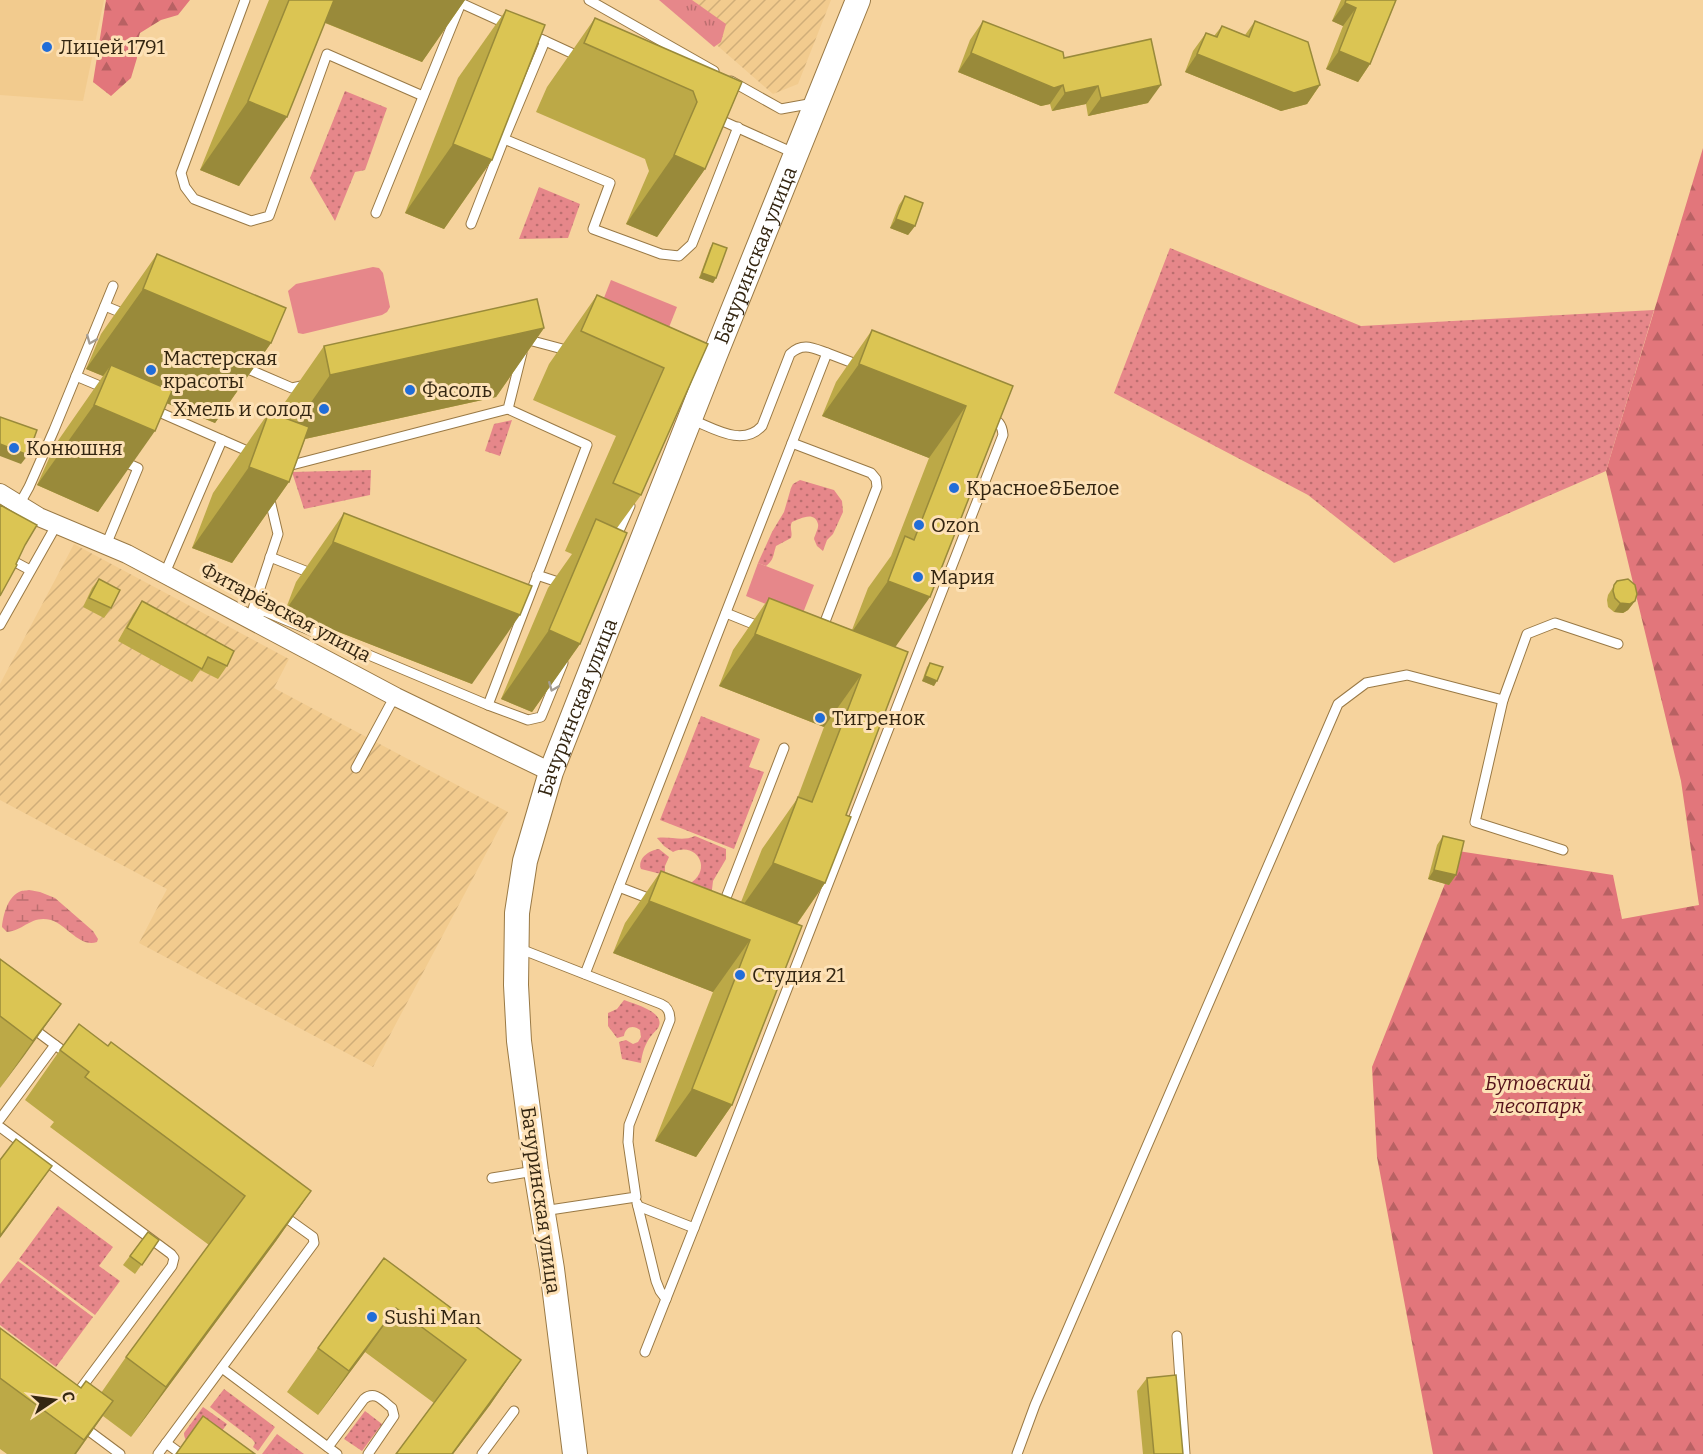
<svg xmlns="http://www.w3.org/2000/svg" width="1703" height="1454" font-family="Bitter,serif">
  <style>
    .built { fill: #f2cb8e }
    .industrial { fill: url(#industrial-furrows) }
    .grass { fill: url(#grass-tufts) }
    .forest { fill: url(#forest-firs) }
    .wetland { fill: url(#wetland-marsh) }
    .park { fill: url(#park-dots) }
    .pitch { fill: #e6878a }
    .lines { fill: none; stroke-linecap: round; stroke-linejoin: round }
    .lane-casing { stroke: #997945; stroke-width: 11 }
    .street-casing { stroke: #997945; stroke-width: 20 }
    .secondary-casing { stroke: #997945; stroke-width: 26 }
    .lane { stroke: #fff; stroke-width: 9 }
    .street { stroke: #fff; stroke-width: 18 }
    .secondary { stroke: #fff; stroke-width: 24 }
    .wall { fill: #bca947 }
    .shaded-wall { fill: #998a3a }
    .building { fill: #dbc553; stroke: #998a3a; stroke-width: 1.5 }
    .oneway { stroke: #a49d94 }
    .poi-dot { fill: #216dd8; stroke: #fde1b6; stroke-width: 2 }
    .labels { text-anchor: middle; dominant-baseline: central; stroke-width: 6; stroke-linejoin: round; paint-order: stroke }
    .poi-label { font-size: 20px; fill: #342611; stroke: #fde1b6; text-anchor: start }
    .street-label { font-size: 20px; fill: #342611; stroke: #fde1b6 }
    .park-label { font-size: 20px; font-style: italic; fill: #56121b; stroke: #fde1b6 }
  </style>
  <defs>
    <pattern id="industrial-furrows" width="10" height="10" patternUnits="userSpaceOnUse" patternTransform="scale(1.5)"><rect width="10" height="10" fill="#f2cb8e"/><path d="M-1 1l2-2M0 10L10 0M9 11l2-2" fill="none" stroke="#d0ae79"/></pattern>
    <pattern id="grass-tufts" width="24" height="20" patternUnits="userSpaceOnUse" patternTransform="scale(1.5)"><rect width="24" height="20" fill="#e6878a"/><path d="M3 7l-1-3M5 7V3M7 7l1-3M15 17l-1-3M17 17v-4M19 17l1-3" fill="none" stroke="#bb6e6f"/></pattern>
    <pattern id="forest-firs" width="22" height="20" patternUnits="userSpaceOnUse" patternTransform="scale(1.5)"><rect width="22" height="20" fill="#e2767b"/><path d="M5 1l3.5 6h-7zM16 11l3.5 6h-7z" fill="#b86163"/></pattern>
    <pattern id="wetland-marsh" width="20" height="14" patternUnits="userSpaceOnUse" patternTransform="scale(1.5)"><rect width="20" height="14" fill="#e6878a"/><path d="M1 5h8M5 5V1M11 12h8M15 12V8" fill="none" stroke="#bb6e6f"/></pattern>
    <pattern id="park-dots" width="8" height="8" patternUnits="userSpaceOnUse" patternTransform="scale(1.5)"><rect width="8" height="8" fill="#e6878a"/><path d="M2 2h.1M6 6h.1" fill="none" stroke="#bb6e6f" stroke-width="1.8" stroke-linecap="round"/></pattern>
  </defs>
  <rect width="100%" height="100%" fill="#f6d39d"/>
  <!-- built -->
  <polygon class="built" points="0,0 104,0 83,101 0,95"/>
  <!-- industrial -->
  <g class="industrial">
    <polygon points="665,0 831,0 798,84 773,94"/>
    <polygon points="74,544 289,659 274,688 508,812 373,1067 139,943 167,889 0,800 0,684"/>
  </g>
  <!-- grass -->
  <polygon class="grass" points="659,0 692,0 726,24 721,42 714,47"/>
  <!-- forest -->
  <g class="forest">
    <polygon points="106,0 190,0 178,15 161,20 140,33 136,46 137,58 131,78 111,96 93,82"/>
    <polygon points="1703,148 1703,1454 1433,1454 1377,1157 1372,1067 1458,851 1613,875 1622,919 1699,905 1681,781 1606,471"/>
  </g>
  <!-- wetland -->
  <path class="wetland" d="M29 890 40 892 55 898 93 931 98 939 97 942C80 948 67 925 51 920 31 915 25 930 7 932L2 927C3 916 7 898 19 892 22 890 25 891 29 890Z"/>
  <!-- park -->
  <g class="park">
    <polygon points="345,91 387,108 365,170 355,172 335,221 310,178"/>
    <polygon points="539,187 580,204 568,238 519,239"/>
    <polygon points="1170,248 1361,326 1654,310 1606,471 1394,563 1308,495 1114,393"/>
    <polygon points="512,420 500,456 485,451 494,424"/>
    <polygon points="371,470 370,495 304,509 292,472"/>
    <path d="M800 480 834 490 842 501 843 512 833 534 827 540 823 551 817 546 814 539C815 534 819 528 818 524 815 510 799 519 792 522 789 528 793 532 791 538L776 546C773 555 774 560 766 566L758 563 772 532 784 512 791 488 793 484Z"/>
    <polygon points="701,716 760,739 749,767 764,772 734,849 660,820"/>
    <path d="M695 836 726 849V859L713 881 711 898 689 884C713 871 698 841 673 852L664 846 657 838C671 836 682 842 695 836Z"/>
    <path d="M659 849 669 857 665 866V875L641 869C637 858 650 850 659 849Z"/>
    <path d="M624 1000C634 1004 667 1012 658 1028 656 1031 653 1033 651 1036 645 1044 642 1053 641 1063L622 1059 619 1042 626 1040 633 1044 638 1042 641 1037 640 1030C633 1024 625 1027 624 1036L617 1038 608 1026V1013L617 1009Z"/>
    <polygon points="58,1206 113,1247 99,1266 120,1281 95,1315 19,1259"/>
    <polygon points="18,1261 93,1317 56,1367 0,1325 0,1284"/>
    <polygon points="224,1389 275,1427 258,1451 253,1447 255,1443 252,1439 210,1407"/>
    <path d="M203 1407 227 1424 205 1454C196 1448 184 1444 184 1433Z"/>
    <polygon points="365,1411 382,1424 362,1451 344,1439"/>
    <polygon points="277,1434 304,1454 262,1454"/>
  </g>
  <!-- pitch -->
  <g class="pitch">
    <polygon points="373,267 379,268 383,273 390,307 387,312 382,315 303,334 298,333 288,291 296,284"/>
    <polygon points="611,280 677,307 662,345 596,318"/>
    <polygon points="758,563 814,585 801,618 746,596"/>
  </g>
  <g class="lines">
    <defs>
      <g id="lane">
        <polyline points="245,0 181,173 185,187 194,199 251,221 269,216 327,54 423,96"/>
        <polyline points="454,0 509,25"/>
        <polyline points="589,0 714,71"/>
        <polyline points="541,39 580,57"/>
        <polyline points="545,41 504,139 610,183 593,229 661,254 679,256 692,244 738,127"/>
        <polyline points="731,81 781,109 814,103"/>
        <polyline points="716,118 796,154"/>
        <polyline points="376,213 461,3"/>
        <polyline points="471,224 504,139"/>
        <polyline points="105,306 127,315"/>
        <polyline points="525,339 570,351"/>
        <polyline points="827,353 861,366"/>
        <polyline points="241,366 292,388 306,385"/>
        <polyline points="76,376 107,389"/>
        <polyline points="152,409 252,453"/>
        <polyline points="792,443 871,473 876,479 877,487 821,632"/>
        <polyline points="284,467 508,409 522,353"/>
        <polyline points="19,505 29,487 54,430 113,286"/>
        <polyline points="615,540 630,506"/>
        <polyline points="106,545 138,468 122,461"/>
        <polyline points="0,554 30,570"/>
        <polyline points="270,557 313,574"/>
        <polyline points="165,573 222,440"/>
        <polyline points="537,575 564,584"/>
        <polyline points="726,613 763,628"/>
        <polyline points="250,618 264,611 488,705 528,720 541,717 563,663"/>
        <polyline points="250,618 278,534 269,496"/>
        <polyline points="0,625 57,524"/>
        <polyline points="488,705 587,445 508,409"/>
        <polyline points="356,768 390,705 396,697"/>
        <polyline points="1563,850 1475,822 1503,700 1527,634 1555,623 1618,644"/>
        <polyline points="619,887 653,900"/>
        <polyline points="722,908 784,748"/>
        <path d="M518 948 661 1004C668 1007 670 1012 670 1020L629 1125 628 1142 636 1197 543 1211"/>
        <path d="M585 974 827 353C813 348 803 342 790 354L762 426C742 448 712 427 690 419"/>
        <polyline points="31,1027 70,1056"/>
        <polyline points="0,1119 55,1045"/>
        <polyline points="0,1127 171,1254 174,1258 172,1266 79,1391"/>
        <polyline points="492,1178 534,1171"/>
        <polyline points="637,1203 656,1281 660,1291 666,1299"/>
        <path d="M638 1206 694 1228 1003 435C1002 424 998 420 988 416"/>
        <polyline points="1177,1336 1185,1454"/>
        <polyline points="645,1352 694,1228"/>
        <polyline points="222,1368 337,1454"/>
        <polyline points="81,1425 120,1454"/>
        <polyline points="166,1443 181,1454"/>
        <path d="M328 1447 364 1399C375 1390 383 1401 392 1408L394 1416 368 1454"/>
        <polyline points="158,1454 314,1243 313,1237 281,1214"/>
        <polyline points="482,1454 514,1411"/>
        <polyline points="1017,1454 1035,1405 1338,704 1366,683 1407,675 1503,700"/>
      </g>
      <polyline id="street" points="0,493 39,517 127,554 396,697 551,772"/>
      <g id="secondary">
        <path id="s1" d="M575 1454 552 1269 536 1171 519 1041 516 985 517 913 525 861 551 772 715 355 858 0"/>
      </g>
    </defs>
    <!-- lane casing -->
    <use href="#lane" class="lane-casing"/>
    <!-- street casing -->
    <use href="#street" class="street-casing"/>
    <!-- secondary casing -->
    <use href="#secondary" class="secondary-casing"/>
    <!-- lane -->
    <use href="#lane" class="lane"/>
    <!-- street -->
    <use href="#street" class="street"/>
    <!-- secondary -->
    <use href="#secondary" class="secondary"/>
  </g>
  <!-- wall -->
  <g class="wall">
    <polygon points="269,0 465,0 422,62 325,23 239,186 200,170"/>
    <polygon points="1341,0 1396,0 1370,64 1358,82 1326,69 1343,26 1332,21"/>
    <polygon points="506,10 492,160 444,229 405,213 458,78"/>
    <polygon points="595,18 742,82 705,169 657,237 626,224 649,171 645,159 536,112 547,87"/>
    <polygon points="983,21 1064,58 1148,103 1088,116 1086,104 1052,111 1050,104 1041,106 958,72 970,40"/>
    <polygon points="1255,21 1320,85 1307,104 1281,111 1185,72 1193,51 1206,33 1214,36 1222,26 1245,35"/>
    <polygon points="905,196 915,226 908,235 890,228 899,205"/>
    <polygon points="713,243 716,278 713,283 699,278 710,248"/>
    <polygon points="157,254 271,343 215,423 167,403 98,512 37,485 55,445 103,376 86,369 101,334"/>
    <polygon points="597,295 708,344 641,495 617,528 580,644 532,712 501,699 548,588 572,554 565,551 616,436 533,400 549,364"/>
    <polygon points="544,328 496,397 305,439 289,482 232,563 192,548 213,493 269,412 276,415 324,346"/>
    <polygon points="872,330 1013,386 895,647 825,883 797,924 732,1105 696,1157 655,1141 713,992 613,953 625,923 661,871 741,902 762,849 797,799 824,727 719,686 733,650 769,598 852,630 868,588 891,556 929,458 822,416 836,382"/>
    <polygon points="344,513 472,684 285,611 296,582"/>
    <polygon points="99,579 111,608 104,618 83,607 92,588"/>
    <polygon points="1617,581 1635,601 1628,610 1623,613 1614,612 1608,607 1607,600 1608,595"/>
    <polygon points="142,601 227,666 218,679 200,670 192,682 118,641 133,614"/>
    <polygon points="930,663 934,686 922,681 927,667"/>
    <polygon points="1443,836 1456,875 1449,885 1428,879 1437,845"/>
    <polygon points="0,959 61,1004 0,1088"/>
    <polygon points="60,1050 311,1191 276,1241 131,1437 103,1416 76,1454 7,1454 0,1449 0,1328 81,1388 101,1393 126,1357 209,1245 50,1127 54,1122 25,1100"/>
    <polygon points="148,1232 159,1240 135,1274 123,1265"/>
    <polygon points="384,1258 521,1360 490,1405 453,1454 396,1454 434,1403 365,1352 318,1415 287,1392 318,1348"/>
    <polygon points="1147,1378 1183,1454 1143,1454 1137,1391"/>
  </g>
  <!-- shaded-wall -->
  <g class="shaded-wall">
    <polygon points="322,0 465,0 422,62 316,19"/>
    <polygon points="1345,3 1356,8 1343,26 1332,21"/>
    <polygon points="1339,51 1370,64 1358,82 1326,69"/>
    <polygon points="971,53 1063,85 1050,104 1041,106 958,72"/>
    <polygon points="1197,54 1320,85 1307,104 1281,111 1185,72"/>
    <polygon points="1161,85 1148,103 1088,116 1101,98"/>
    <polygon points="1098,86 1086,104 1052,111 1065,93"/>
    <polygon points="248,101 287,117 239,186 200,170"/>
    <polygon points="453,144 492,160 444,229 405,213"/>
    <polygon points="674,155 705,169 657,237 626,224"/>
    <polygon points="896,219 915,226 908,235 890,228"/>
    <polygon points="702,273 716,278 713,283 699,278"/>
    <polygon points="143,289 271,343 215,423 105,378 111,365 103,376 86,369"/>
    <polygon points="544,328 496,397 282,444 330,375"/>
    <polygon points="859,364 966,406 929,458 822,416"/>
    <polygon points="94,405 155,431 98,512 37,485"/>
    <polygon points="0,444 28,455 21,464 0,456"/>
    <polygon points="249,467 289,482 232,563 192,548"/>
    <polygon points="333,542 520,615 472,684 285,611"/>
    <polygon points="888,581 930,597 894,649 851,633"/>
    <polygon points="1635,601 1628,610 1623,613 1614,612 1620,603"/>
    <polygon points="549,630 580,644 532,712 501,699"/>
    <polygon points="755,634 861,675 824,727 719,686"/>
    <polygon points="925,676 937,681 934,686 922,681"/>
    <polygon points="773,863 825,883 789,935 736,915"/>
    <polygon points="1434,870 1456,875 1449,885 1428,879"/>
    <polygon points="649,901 750,940 713,992 613,953"/>
    <polygon points="61,1004 24,1056 0,1088 33,1041"/>
    <polygon points="692,1089 732,1105 696,1157 655,1141"/>
    <polygon points="52,1166 25,1204 0,1238 0,1236"/>
    <polygon points="311,1191 276,1241 131,1437 166,1387"/>
    <polygon points="396,1308 365,1352 318,1415 349,1371"/>
    <polygon points="521,1360 490,1405 453,1454 452,1454"/>
    <polygon points="113,1401 76,1454 74,1454 84,1440"/>
  </g>
  <!-- building -->
  <g class="building">
    <polygon points="289,0 334,0 287,117 248,101"/>
    <polygon points="1346,0 1396,0 1370,64 1339,51 1356,8 1345,3"/>
    <polygon points="506,10 545,25 492,160 453,144"/>
    <polygon points="595,18 742,82 705,169 674,155 697,102 693,91 584,43"/>
    <polygon points="983,21 1063,52 1064,58 1151,39 1161,85 1101,98 1098,86 1065,93 1063,85 1054,88 971,53"/>
    <polygon points="1255,21 1308,42 1320,85 1294,93 1197,54 1206,33 1217,37 1222,26 1249,37"/>
    <polygon points="905,196 923,203 915,226 896,219"/>
    <polygon points="713,243 727,248 716,278 702,273"/>
    <polygon points="157,254 286,308 271,343 143,289"/>
    <polygon points="597,295 708,344 641,495 613,483 664,368 581,331"/>
    <polygon points="537,299 544,328 330,375 324,346"/>
    <polygon points="872,330 1013,386 930,597 888,581 905,536 914,540 966,406 859,364"/>
    <polygon points="111,365 172,391 155,431 94,405"/>
    <polygon points="269,412 309,427 289,482 249,467"/>
    <polygon points="0,417 37,430 28,455 0,444"/>
    <polygon points="0,505 37,525 25,545 16,564 17,565 0,596"/>
    <polygon points="344,513 532,586 520,615 333,542"/>
    <polygon points="596,519 627,533 580,644 549,630"/>
    <polygon points="99,579 120,590 111,608 89,598"/>
    <polygon points="1628,579 1635,585 1637,594 1635,601 1630,604 1620,603 1615,598 1613,591 1614,585 1617,581"/>
    <polygon points="769,598 908,652 846,815 851,817 825,883 773,863 798,797 812,802 861,675 755,634"/>
    <polygon points="142,601 234,651 227,666 208,657 202,669 127,628"/>
    <polygon points="930,663 943,667 937,681 925,676"/>
    <polygon points="1443,836 1464,841 1456,875 1434,870"/>
    <polygon points="661,871 802,926 732,1105 692,1089 750,940 649,901"/>
    <polygon points="0,959 61,1004 33,1041 0,1016"/>
    <polygon points="79,1024 108,1046 111,1042 311,1191 166,1387 126,1357 245,1196 85,1077 89,1072 60,1050"/>
    <polygon points="16,1139 52,1166 0,1236 0,1160"/>
    <polygon points="148,1232 159,1240 142,1265 130,1256"/>
    <polygon points="384,1258 521,1360 452,1454 396,1454 466,1360 396,1308 349,1371 318,1348"/>
    <polygon points="0,1328 81,1388 86,1381 113,1401 84,1440 0,1378"/>
    <polygon points="1176,1375 1183,1454 1154,1454 1147,1378"/>
    <polygon points="203,1416 255,1454 176,1454"/>
  </g>
  <!-- one-way arrows -->
  <defs><path id="oneway-chevron" d="M-2-3.5L2.5 0L-2 3.5" fill="none" stroke-width="1.6" stroke-linecap="round" stroke-linejoin="round" transform="scale(1.5)"/></defs>
  <g class="oneway">
    <use href="#oneway-chevron" transform="translate(91 340) rotate(112)"/>
    <use href="#oneway-chevron" transform="translate(553 687) rotate(112)"/>
  </g>
  <!-- markers -->
  <g class="poi-dot">
    <circle cx="47" cy="47" r="6"/>
    <circle cx="151" cy="370" r="6"/>
    <circle cx="410" cy="390" r="6"/>
    <circle cx="324" cy="409" r="6"/>
    <circle cx="14" cy="448" r="6"/>
    <circle cx="954" cy="488" r="6"/>
    <circle cx="919" cy="525" r="6"/>
    <circle cx="918" cy="577" r="6"/>
    <circle cx="820" cy="718" r="6"/>
    <circle cx="740" cy="975" r="6"/>
    <circle cx="372" cy="1317" r="6"/>
  </g>
  <g class="labels">
    <!-- poi labels -->
    <g class="poi-label">
      <text x="59" y="47">Лицей 1791</text>
      <text x="163" y="358">Мастерская<tspan x="163" dy="23">красоты</tspan></text>
      <text x="422" y="390">Фасоль</text>
      <text x="312" y="409" text-anchor="end">Хмель и солод</text>
      <text x="26" y="448">Конюшня</text>
      <text x="966" y="488">Красное&amp;Белое</text>
      <text x="931" y="525">Ozon</text>
      <text x="930" y="577">Мария</text>
      <text x="832" y="718">Тигренок</text>
      <text x="752" y="975">Студия 21</text>
      <text x="384" y="1317">Sushi Man</text>
    </g>
    <!-- street labels -->
    <g class="street-label">
      <text stroke="none"><textPath href="#s1" startOffset="1246">Бачуринская улица</textPath></text>
      <text transform="translate(286 612) rotate(28)">Фитарёвская улица</text>
      <text stroke="none"><textPath href="#s1" startOffset="760">Бачуринская улица</textPath></text>
      <text transform="translate(541 1200) rotate(82)">Бачуринская улица</text>
    </g>
    <!-- park labels -->
    <g class="park-label">
      <text x="1538" y="1083">Бутовский<tspan x="1538" dy="23">лесопарк</tspan></text>
    </g>
  </g>
  <!-- north arrow -->
  <g transform="translate(54 1400) rotate(77)" stroke="#fde1b6" stroke-width="4.5" paint-order="stroke">
  <path d="M0-4.5L10 22L0 15L-10 22Z" fill="#342611"/>
  <text y="-9" font-size="16" font-weight="bold" text-anchor="middle" fill="#342611">С</text>
  </g>
</svg>
